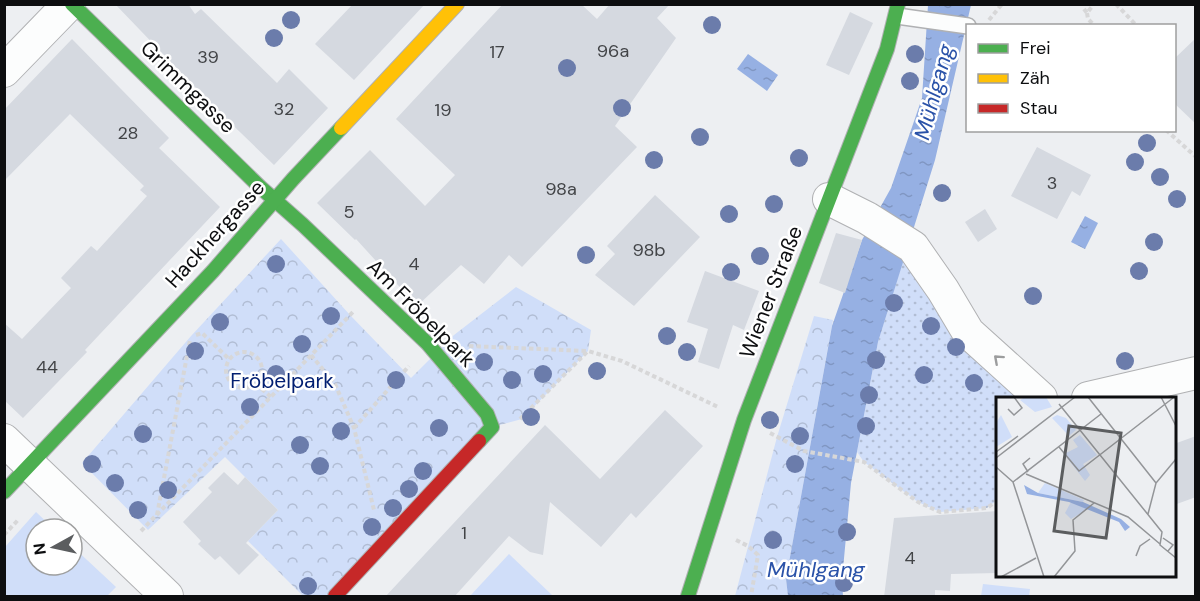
<svg xmlns="http://www.w3.org/2000/svg" width="1200" height="601" font-family="'DM Sans',sans-serif">
  <style>
    .grass { fill: #d0def9 }
    .park { fill: url(#park-crowns) }
    .garden { fill: url(#garden-dots) }
    .water { fill: url(#water-ripples) }
    .building { fill: #d5d9e0 }
    .lines { fill: none; stroke-linecap: round; stroke-linejoin: round }
    .lane-casing { stroke: #b0b1b3; stroke-width: 18 }
    .street-casing { stroke: #b0b1b3; stroke-width: 34 }
    .fast-casing { stroke: #b0b1b3; stroke-width: 16 }
    .slow-casing { stroke: #b0b1b3; stroke-width: 16 }
    .jam-casing { stroke: #b0b1b3; stroke-width: 16 }
    .path { stroke: #d7d7d8; stroke-width: 4; stroke-dasharray: 4.5 3; stroke-linecap: butt }
    .lane { stroke: #fcfdfd; stroke-width: 15 }
    .street { stroke: #fcfdfd; stroke-width: 32 }
    .fast { stroke: #4caf50; stroke-width: 14 }
    .slow { stroke: #ffc107; stroke-width: 14 }
    .jam { stroke: #c62828; stroke-width: 14 }
    .tree { fill: #6b7cab }
    .oneway { stroke: #9c9d9e }
    .labels { text-anchor: middle; dominant-baseline: central; stroke-width: 5; stroke-linejoin: round; paint-order: stroke }
    .number-label { font-size: 18px; fill: #424447 }
    .street-label { font-size: 21px; fill: #0d0e10; stroke: #fff }
    .park-label { font-size: 21px; fill: #011e71; stroke: #fff }
    .water-label { font-size: 22px; font-style: italic; fill: #2a52a8; stroke: #fff }
    .inset-road { fill: none; stroke: #939598; stroke-width: 1.5 }
    .view { fill: #5b5d5f; fill-opacity: 0.15; stroke: #5b5d5f; stroke-width: 3 }
    .inset-edge { fill: none; stroke: #0d0e10; stroke-width: 3 }
  </style>
  <defs>
    <pattern id="park-crowns" width="20" height="18" patternUnits="userSpaceOnUse" patternTransform="scale(1.5)"><rect width="20" height="18" fill="#d0def9"/><path d="M2 6a3 3 0 1 1 6 0M12 15a3 3 0 1 1 6 0" fill="none" stroke="#b1bdd4"/></pattern>
    <pattern id="garden-dots" width="8" height="8" patternUnits="userSpaceOnUse" patternTransform="scale(1.5)"><rect width="8" height="8" fill="#d0def9"/><path d="M2 2h.1M6 6h.1" fill="none" stroke="#b1bdd4" stroke-width="1.8" stroke-linecap="round"/></pattern>
    <pattern id="water-ripples" width="26" height="14" patternUnits="userSpaceOnUse" patternTransform="scale(1.5)"><rect width="26" height="14" fill="#96b0e3"/><path d="M2 4q2-2 4 0t4 0M15 11q2-2 4 0t4 0" fill="none" stroke="#8096c2"/></pattern>
  </defs>
  <rect width="100%" height="100%" fill="#edeff2"/>
  <!-- grass -->
  <g class="grass">
    <polygon points="36,512 54,529 36,529 36,565 72,565 72,546 116,587 107,596 5,596 5,547"/>
    <polygon points="509,554 552,595 550,596 470,596"/>
    <polygon points="983,584 1030,589 1029,596 981,596"/>
  </g>
  <!-- park -->
  <g class="park">
    <polygon points="281,239 350,315 411,378 454,335 516,287 591,330 588,351 522,419 492,427 334,596 303,596 248,541 278,510 225,457 148,530 82,463 191,336"/>
    <polygon points="814,316 833,320 786,579 788,596 735,596 777,437"/>
  </g>
  <!-- garden -->
  <polygon class="garden" points="904,257 1020,398 998,398 997,500 987,508 940,512 918,502 864,462 857,452 878,342"/>
  <!-- water -->
  <g class="water">
    <polygon points="928,5 971,5 935,160 878,342 851,483 842,580 843,596 788,596 786,579 832,326 862,240 891,188 922,98"/>
    <polygon points="748,54 778,75 767,91 737,69"/>
    <polygon points="1085,216 1098,223 1085,249 1071,242"/>
  </g>
  <!-- building -->
  <g class="building">
    <polygon points="115,4 188,4 195,14 201,9 277,83 289,69 328,108 274,165 213,106"/>
    <polygon points="353,4 425,4 354,80 315,44"/>
    <polygon points="503,4 581,4 597,19 610,4 670,4 657,18 676,38 615,126 637,147 522,267 509,255 484,284 461,265 417,306 356,239 355,240 317,203 370,150 425,206 455,175 396,119"/>
    <polygon points="850,12 873,23 849,75 826,65"/>
    <polygon points="1196,38 1196,124 1174,103 1174,59"/>
    <polygon points="72,39 169,138 159,148 220,207 100,334 85,350 87,352 23,418 4,400 4,323 22,339 71,288 61,278 91,246 97,251 147,196 140,190 144,186 70,114 4,181 4,110"/>
    <polygon points="1037,147 1091,175 1080,196 1072,191 1057,219 1011,196"/>
    <polygon points="655,195 700,237 634,306 595,275 615,254 607,246"/>
    <polygon points="985,209 997,229 978,242 965,222"/>
    <polygon points="836,233 862,240 845,293 819,283"/>
    <polygon points="705,271 759,291 744,330 733,325 719,369 698,362 708,329 687,322"/>
    <polygon points="665,410 703,446 636,518 631,513 601,547 550,502 543,555 530,552 509,536 454,597 385,597 545,425 600,479"/>
    <polygon points="1196,436 1196,497 1174,505 1174,444"/>
    <polygon points="224,472 238,485 245,477 278,510 246,543 259,555 239,575 220,556 215,560 198,544 201,541 183,522 212,492 208,488"/>
    <polygon points="998,511 998,573 951,574 950,591 935,590 935,597 884,597 894,518"/>
  </g>
  <g class="lines">
    <defs>
      <polyline id="lane" points="897,16 968,26"/>
      <g id="street">
        <polyline points="4,71 69,4"/>
        <polyline points="829,199 867,218 913,247 943,290 968,332 1041,398"/>
        <polyline points="1088,398 1196,373"/>
        <polyline points="4,440 167,596"/>
      </g>
      <g id="fast">
        <polyline points="72,4 260,187 303,225 428,344 487,414 492,427 479,441"/>
        <polyline points="4,492 213,271 293,179 341,128"/>
        <polyline points="688,596 744,420 887,49 898,4"/>
      </g>
      <polyline id="slow" points="341,128 457,4"/>
      <polyline id="jam" points="335,596 479,441"/>
    </defs>
    <!-- lane casing -->
    <use href="#lane" class="lane-casing"/>
    <!-- street casing -->
    <use href="#street" class="street-casing"/>
    <!-- fast casing -->
    <use href="#fast" class="fast-casing"/>
    <!-- slow casing -->
    <use href="#slow" class="slow-casing"/>
    <!-- jam casing -->
    <use href="#jam" class="jam-casing"/>
    <!-- path -->
    <g class="path">
      <polyline points="1116,4 1137,26"/>
      <polyline points="1084,9 1087,13 1094,4"/>
      <polyline points="1087,13 1088,19 1095,26"/>
      <polyline points="989,20 1002,4"/>
      <polyline points="1166,130 1196,157"/>
      <polyline points="196,335 202,333 229,359"/>
      <polyline points="469,346 587,351"/>
      <circle cx="244" cy="370" r="18"/>
      <polyline points="311,355 335,384 354,428 374,510"/>
      <polyline points="256,384 271,397"/>
      <polyline points="520,419 588,351 622,361 718,407"/>
      <polyline points="354,428 409,366"/>
      <polyline points="770,433 804,451 864,462 918,502 940,512 987,508 998,500"/>
      <polyline points="157,515 190,340"/>
      <polyline points="141,531 353,312"/>
      <polyline points="4,535 18,520"/>
      <polyline points="736,540 748,546 758,555 751,596"/>
    </g>
    <!-- lane -->
    <use href="#lane" class="lane"/>
    <!-- street -->
    <use href="#street" class="street"/>
    <!-- fast -->
    <use href="#fast" class="fast"/>
    <!-- slow -->
    <use href="#slow" class="slow"/>
    <!-- jam -->
    <use href="#jam" class="jam"/>
  </g>
  <!-- trees -->
  <g class="tree">
    <circle cx="291" cy="20" r="9"/>
    <circle cx="712" cy="25" r="9"/>
    <circle cx="274" cy="38" r="9"/>
    <circle cx="915" cy="54" r="9"/>
    <circle cx="567" cy="68" r="9"/>
    <circle cx="910" cy="81" r="9"/>
    <circle cx="622" cy="108" r="9"/>
    <circle cx="700" cy="137" r="9"/>
    <circle cx="1147" cy="143" r="9"/>
    <circle cx="799" cy="158" r="9"/>
    <circle cx="654" cy="160" r="9"/>
    <circle cx="1135" cy="162" r="9"/>
    <circle cx="1160" cy="177" r="9"/>
    <circle cx="942" cy="193" r="9"/>
    <circle cx="1177" cy="199" r="9"/>
    <circle cx="774" cy="204" r="9"/>
    <circle cx="729" cy="214" r="9"/>
    <circle cx="1154" cy="242" r="9"/>
    <circle cx="586" cy="255" r="9"/>
    <circle cx="760" cy="256" r="9"/>
    <circle cx="276" cy="264" r="9"/>
    <circle cx="1139" cy="271" r="9"/>
    <circle cx="731" cy="272" r="9"/>
    <circle cx="1033" cy="296" r="9"/>
    <circle cx="894" cy="303" r="9"/>
    <circle cx="331" cy="316" r="9"/>
    <circle cx="220" cy="322" r="9"/>
    <circle cx="931" cy="326" r="9"/>
    <circle cx="667" cy="336" r="9"/>
    <circle cx="302" cy="344" r="9"/>
    <circle cx="956" cy="347" r="9"/>
    <circle cx="195" cy="351" r="9"/>
    <circle cx="687" cy="352" r="9"/>
    <circle cx="876" cy="360" r="9"/>
    <circle cx="1125" cy="361" r="9"/>
    <circle cx="484" cy="362" r="9"/>
    <circle cx="597" cy="371" r="9"/>
    <circle cx="276" cy="374" r="9"/>
    <circle cx="543" cy="374" r="9"/>
    <circle cx="924" cy="375" r="9"/>
    <circle cx="396" cy="380" r="9"/>
    <circle cx="512" cy="380" r="9"/>
    <circle cx="974" cy="383" r="9"/>
    <circle cx="869" cy="395" r="9"/>
    <circle cx="250" cy="407" r="9"/>
    <circle cx="531" cy="417" r="9"/>
    <circle cx="770" cy="420" r="9"/>
    <circle cx="866" cy="426" r="9"/>
    <circle cx="439" cy="428" r="9"/>
    <circle cx="341" cy="431" r="9"/>
    <circle cx="143" cy="434" r="9"/>
    <circle cx="800" cy="436" r="9"/>
    <circle cx="300" cy="445" r="9"/>
    <circle cx="92" cy="464" r="9"/>
    <circle cx="795" cy="464" r="9"/>
    <circle cx="320" cy="466" r="9"/>
    <circle cx="423" cy="471" r="9"/>
    <circle cx="115" cy="483" r="9"/>
    <circle cx="409" cy="489" r="9"/>
    <circle cx="168" cy="490" r="9"/>
    <circle cx="393" cy="508" r="9"/>
    <circle cx="138" cy="510" r="9"/>
    <circle cx="372" cy="527" r="9"/>
    <circle cx="847" cy="532" r="9"/>
    <circle cx="773" cy="540" r="9"/>
    <circle cx="844" cy="583" r="9"/>
    <circle cx="308" cy="586" r="9"/>
  </g>
  <!-- one-way arrows -->
  <defs><path id="oneway-chevron" d="M-2-3.5L2.5 0L-2 3.5" fill="none" stroke-width="1.6" stroke-linecap="round" stroke-linejoin="round" transform="scale(1.5)"/></defs>
  <use class="oneway" href="#oneway-chevron" transform="translate(998 359) rotate(-138)"/>
  <g class="labels">
    <!-- number labels -->
    <g class="number-label">
      <text x="613" y="51">96a</text>
      <text x="497" y="52">17</text>
      <text x="208" y="57">39</text>
      <text x="284" y="109">32</text>
      <text x="443" y="110">19</text>
      <text x="128" y="133">28</text>
      <text x="1052" y="183">3</text>
      <text x="561" y="189">98a</text>
      <text x="349" y="212">5</text>
      <text x="649" y="250">98b</text>
      <text x="414" y="264">4</text>
      <text x="47" y="367">44</text>
      <text x="464" y="533">1</text>
      <text x="910" y="558">4</text>
    </g>
    <!-- street labels -->
    <g class="street-label">
      <text transform="translate(188 87) rotate(44)">Grimmgasse</text>
      <text transform="translate(215 234) rotate(-48)">Hackhergasse</text>
      <text transform="translate(771 292) rotate(-69)">Wiener Straße</text>
      <text transform="translate(421 313) rotate(45)">Am Fröbelpark</text>
    </g>
    <!-- park labels -->
    <g class="park-label">
      <text x="282" y="381">Fröbelpark</text>
    </g>
    <!-- water labels -->
    <g class="water-label">
      <text transform="translate(934 92) rotate(-75)">Mühlgang</text>
      <text x="816" y="569">Mühlgang</text>
    </g>
  </g>
  <!-- overview -->
  <g transform="translate(996 397)">
    <rect width="180" height="180" fill="#edeff2"/>
    <path d="M61 18 70 21 80 33 73 39 56 21Z" fill="#d0def9"/>
    <path d="M84 38 101 58 87 67 94 78 89 84 68 57 82 50 77 43ZM49 86 88 103 87 105 42 96Z" fill="#d0def9"/>
    <path d="M29 0H50L56 10 39 15 24 3ZM5 18 16 40 0 50V26ZM75 105 85 109 92 112 75 122 69 116Z" fill="#d0def9"/>
    <path d="M28 88 42 96 87 105 125 122 134 130 129 134 123 125 73 105 31 97Z" fill="#96b0e3"/>
    <path class="inset-road" d="M92 0 160 86M165 0 180 29M63 7 166 135 164 148 180 161M12 12 18 18 26 11 18 0M63 50 83 74 177 1M0 55 22 39M0 61 79 0M0 70 17 85M32 75 27 67 34 61M30 77 132 120 164 147M0 81V100M17 85 105 17M17 85 48 180M152 117 160 86 180 62M167 141 177 148 172 154M140 159 144 149 154 142M5 180 40 161M58 180 79 154 77 123 98 106"/>
    <path class="view" d="M73 29 125 36 110 141 58 134Z"/>
    <rect width="180" height="180" class="inset-edge"/>
  </g>
  <!-- border -->
  <rect width="1200" height="601" fill="none" stroke="#0d0e10" stroke-width="12"/>
  <!-- legend -->
  <rect x="966" y="24" width="210" height="108" fill="#ffffff" stroke="#9e9f9f" stroke-width="1.5"/>
  <rect x="978" y="44" width="30" height="9" fill="#4caf50" stroke="#9e9f9f" stroke-width="1.5"/>
  <text x="1020" y="54" font-size="18" fill="#0d0e10">Frei</text>
  <rect x="978" y="74" width="30" height="9" fill="#ffc107" stroke="#9e9f9f" stroke-width="1.5"/>
  <text x="1020" y="84" font-size="18" fill="#0d0e10">Zäh</text>
  <rect x="978" y="104" width="30" height="9" fill="#c62828" stroke="#9e9f9f" stroke-width="1.5"/>
  <text x="1020" y="114" font-size="18" fill="#0d0e10">Stau</text>
  <!-- north arrow -->
  <g transform="translate(54 547) rotate(262)"><circle r="28" fill="#ffffff" stroke="#9e9f9f" stroke-width="1.5"/>
  <path d="M0-4.5L10 22L0 15L-10 22Z" fill="#5b5d5f"/>
  <text y="-9" font-size="16" font-weight="bold" text-anchor="middle" fill="#0d0e10">N</text>
  </g>
</svg>
